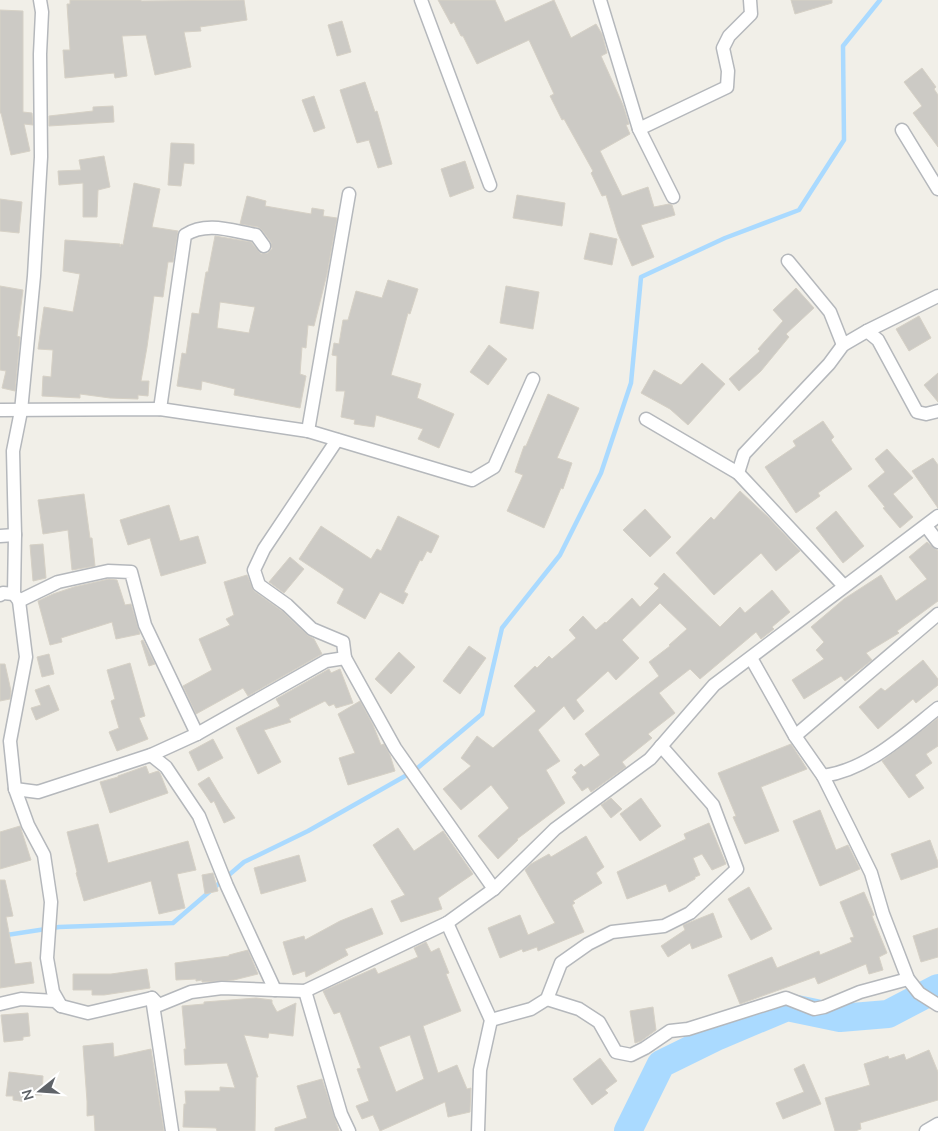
<svg xmlns="http://www.w3.org/2000/svg" width="938" height="1131" font-family="Mulish,sans-serif">
  <style>
    .lines { fill: none; stroke-linecap: round; stroke-linejoin: round }
    .stream { stroke: #aadaff; stroke-width: 4.5 }
    .river { stroke: #aadaff; stroke-width: 28 }
    .building { fill: #cccac5; stroke: #d6d1c6; fill-rule: evenodd }
    .street-casing { stroke: #b5b8bc; stroke-width: 15 }
    .street { stroke: #fff; stroke-width: 12 }
  </style>
  <rect width="100%" height="100%" fill="#f1efe8"/>
  <g class="lines">
    <!-- stream -->
    <polyline class="stream" points="0,936 59,927 173,923 244,862 308,831 414,771 482,714 502,628 560,555 601,473 631,383 641,277 725,238 799,210 844,140 843,46 880,0"/>
    <!-- river -->
    <polyline class="river" points="628,1131 661,1064 718,1036 787,1007 840,1018 888,1014 938,988"/>
  </g>
  <!-- building -->
  <g class="building">
    <polygon points="70,0 141,0 141,1 244,0 247,20 200,27 201,31 184,32 191,67 155,75 146,35 122,36 127,76 115,78 114,73 65,78 63,50 70,50 67,4 70,4"/>
    <polygon points="438,0 495,0 505,22 554,0 571,38 596,24 602,34 607,53 601,56 623,105 629,124 626,125 630,134 600,151 622,196 648,187 654,207 669,204 672,205 675,215 641,225 654,257 632,266 618,234 606,195 602,196 591,173 593,171 564,119 562,120 550,96 554,94 529,40 477,64 463,36 461,36 454,22 451,24"/>
    <polygon points="791,0 832,0 832,3 795,14"/>
    <polygon points="0,10 23,11 23,112 32,113 33,125 24,124 30,151 11,155 1,113 0,113"/>
    <polygon points="342,21 351,52 337,56 328,25"/>
    <polygon points="922,68 936,87 934,89 938,95 938,147 913,113 922,106 904,82"/>
    <polygon points="365,82 375,112 377,111 392,164 378,168 369,140 357,143 340,90"/>
    <polygon points="314,96 325,128 314,132 302,100"/>
    <polygon points="113,106 114,122 49,126 49,116 93,111 93,107"/>
    <polygon points="171,143 194,144 194,164 184,163 181,186 168,185"/>
    <polygon points="104,156 110,187 98,190 97,217 83,217 83,183 59,185 58,171 81,170 79,160"/>
    <polygon points="465,161 474,188 450,197 441,169"/>
    <polygon points="134,183 160,189 152,227 178,231 173,262 168,262 163,297 154,296 147,347 141,381 149,381 148,396 138,395 138,399 110,398 80,394 80,398 42,396 43,376 51,377 53,350 38,349 44,307 73,312 80,274 63,271 65,240 120,244 120,247 121,244 123,245"/>
    <polygon points="517,195 565,203 562,226 513,218"/>
    <path d="M247 196 266 201 265 206 311 214 312 208 324 210 323 216 337 218 327 274 314 326 308 325 306 348 302 347 300 374 306 376 300 408 234 395 235 389 202 381 201 390 177 386 182 353 186 354 192 313 199 314 206 272H208L215 236 251 242 261 254 268 253 272 249 271 242 262 230 258 227 240 224ZM220 302 255 307 249 333 217 328Z"/>
    <polygon points="0,199 22,202 19,233 0,231"/>
    <polygon points="590,233 617,239 612,265 584,259"/>
    <polygon points="388,280 418,289 410,314 408,313 391,375 421,384 417,398 454,414 439,448 418,439 423,429 376,415 374,427 354,424 355,420 341,417 345,391 336,391 337,356 332,355 334,343 339,344 343,320 348,320 356,291 382,298"/>
    <polygon points="0,286 23,290 17,336 20,337 15,391 2,388 6,371 0,370"/>
    <polygon points="506,286 539,292 533,329 500,323"/>
    <polygon points="796,288 814,308 786,334 789,337 761,371 739,391 729,379 760,351 758,349 783,321 773,310"/>
    <polygon points="919,316 931,338 909,351 896,329"/>
    <polygon points="489,345 507,359 488,385 470,372"/>
    <polygon points="702,363 725,384 688,425 670,409 641,393 654,370 681,385"/>
    <polygon points="938,373 938,402 924,385"/>
    <polygon points="548,394 579,408 557,458 572,463 563,489 561,488 544,528 507,511 523,475 515,472 524,446 526,446"/>
    <polygon points="823,421 834,437 831,440 852,469 818,493 820,496 796,513 765,467 796,446 793,441"/>
    <polygon points="887,449 913,478 893,494 913,517 900,528 883,508 885,507 868,486 885,472 875,459"/>
    <polygon points="933,458 938,465 938,508 912,471"/>
    <polygon points="740,491 768,517 800,551 776,571 761,553 714,595 676,553 711,517 714,520"/>
    <polygon points="84,494 90,538 92,538 95,566 72,570 68,530 43,534 38,500"/>
    <polygon points="169,505 180,541 198,536 206,563 161,576 150,538 128,545 120,520"/>
    <polygon points="645,509 671,537 650,557 623,530"/>
    <polygon points="836,511 864,546 843,563 816,528"/>
    <polygon points="398,516 439,536 431,553 427,551 422,561 420,560 404,592 408,594 403,604 380,592 365,619 337,603 344,589 299,559 321,526 371,559 377,549 381,551"/>
    <polygon points="927,542 938,551 938,601 897,631 899,633 866,653 872,660 845,681 841,676 804,699 792,680 824,659 816,650 824,642 811,627 844,599 881,575 896,601 927,579 909,557"/>
    <polygon points="43,544 46,578 33,581 30,545"/>
    <polygon points="290,557 304,569 284,593 269,582"/>
    <polygon points="664,573 720,627 740,607 745,613 772,590 790,612 772,627 774,629 761,639 756,632 700,679 690,669 659,693 675,713 648,734 652,738 622,762 626,767 591,792 588,787 582,791 572,777 577,773 574,770 581,764 584,767 600,755 585,734 659,676 649,662 670,646 669,645 687,629 660,603 622,640 639,658 616,680 608,671 576,700 584,711 574,720 564,706 538,730 560,761 546,770 565,803 517,839 518,840 498,859 478,836 509,808 491,785 461,810 443,789 471,766 461,758 477,736 493,748 536,711 514,686 535,666 537,668 549,656 552,659 576,638 569,630 583,616 596,630 605,622 606,623 632,598 640,607 659,588 654,584"/>
    <polygon points="247,575 254,591 282,611 307,635 314,639 322,654 248,696 243,688 196,714 183,686 212,670 199,639 230,625 226,619 234,615 224,582"/>
    <polygon points="109,579 117,580 125,605 131,604 140,634 116,639 112,622 61,638 62,642 50,645 38,601 53,594 74,587"/>
    <polygon points="143,640 155,664 149,666 141,641"/>
    <polygon points="469,646 486,658 460,694 443,681"/>
    <polygon points="399,652 415,667 391,694 375,679"/>
    <polygon points="49,654 54,674 42,677 37,657"/>
    <polygon points="923,660 938,679 938,685 916,703 913,699 878,729 859,707 881,688 885,691"/>
    <polygon points="130,663 145,716 139,718 148,739 117,751 109,732 119,728 111,701 115,699 107,670"/>
    <polygon points="0,664 5,664 11,691 10,699 0,701"/>
    <polygon points="329,669 331,673 340,669 353,703 336,708 334,704 329,706 325,701 289,719 291,722 264,730 281,762 258,774 236,728 280,706 276,699"/>
    <polygon points="49,685 59,710 36,720 31,708 41,705 35,690"/>
    <polygon points="360,701 373,725 381,745 384,744 390,755 395,771 348,785 339,758 355,753 338,714"/>
    <polygon points="938,718 938,746 926,754 932,763 915,775 924,788 909,798 882,761"/>
    <polygon points="213,739 223,758 198,771 189,752"/>
    <polygon points="791,744 807,769 761,787 779,831 745,844 733,817 736,816 718,773"/>
    <polygon points="146,766 149,774 158,771 160,773 168,793 110,813 100,782 118,777 118,776"/>
    <polygon points="209,777 221,797 235,818 224,823 214,801 211,803 198,784"/>
    <polygon points="611,798 622,809 611,818 601,805"/>
    <polygon points="641,798 661,826 640,841 620,814"/>
    <polygon points="820,810 836,850 848,845 860,869 820,886 793,821"/>
    <polygon points="709,823 726,864 712,870 702,854 693,858 700,875 695,877 695,879 669,892 666,884 627,899 617,872 686,839 684,834"/>
    <polygon points="98,824 108,863 188,841 196,870 177,874 185,908 159,914 151,881 84,901 76,873 77,872 67,832"/>
    <polygon points="20,826 31,860 0,869 0,832"/>
    <polygon points="398,828 414,851 443,831 473,874 438,898 442,909 401,922 391,901 405,895 373,845"/>
    <polygon points="586,836 604,867 596,873 602,883 573,901 575,903 572,905 584,932 538,951 537,947 523,952 522,949 500,958 488,928 520,915 528,935 555,923 525,870 531,864 549,854 551,857"/>
    <polygon points="930,840 938,862 938,867 901,880 891,854"/>
    <polygon points="299,855 306,881 261,894 254,868"/>
    <polygon points="213,873 218,891 205,894 202,875"/>
    <polygon points="0,880 5,880 13,916 6,917 15,964 31,962 34,983 0,988"/>
    <polygon points="749,887 772,929 751,940 728,899"/>
    <polygon points="864,892 874,915 872,916 887,953 879,957 883,970 869,974 866,964 818,984 815,977 740,1004 728,975 772,957 777,968 819,951 820,955 852,942 850,938 854,937 840,902"/>
    <polygon points="372,908 383,934 345,949 348,955 306,977 305,971 293,975 283,942 304,936 305,940 340,921"/>
    <polygon points="713,913 722,937 692,949 690,943 668,957 661,946 685,930 683,925"/>
    <polygon points="938,928 938,957 921,962 913,936"/>
    <path d="M426 942 431 952 439 948 449 973 446 974 461 1011 423 1026 438 1073 457 1065 467 1089 471 1088 470 1112 448 1117 445 1102 380 1131 373 1115 362 1119 356 1106 369 1101 357 1069 361 1068 340 1012 334 1014 323 991 375 968 378 974 418 957 414 948ZM410 1035 424 1079 396 1092 379 1047Z"/>
    <polygon points="248,950 258,974 234,980 202,982 202,980 196,981 196,979 176,980 175,963 229,956 229,955"/>
    <polygon points="147,969 150,988 104,995 92,995 92,990 73,990 73,974 111,974"/>
    <polygon points="256,998 272,1000 272,1003 277,1012 296,1003 293,1036 269,1033 268,1038 244,1035 258,1077 256,1077 255,1131 217,1131 216,1128 183,1127 184,1104 186,1104 185,1091 220,1091 220,1087 235,1088 227,1063 185,1065 184,1049 186,1049 182,1006 204,1004 204,1002"/>
    <polygon points="653,1007 656,1030 641,1041 635,1043 630,1011"/>
    <polygon points="28,1013 30,1036 23,1037 23,1040 4,1042 1,1015"/>
    <polygon points="113,1043 114,1057 151,1049 164,1131 95,1131 94,1115 87,1116 87,1101 83,1046"/>
    <polygon points="929,1050 938,1072 938,1100 860,1123 861,1129 855,1131 835,1131 825,1098 870,1085 864,1064 888,1056 889,1059 904,1054 906,1060"/>
    <polygon points="600,1058 617,1081 605,1090 608,1093 592,1105 573,1079"/>
    <polygon points="804,1064 821,1104 783,1119 776,1103 804,1092 794,1069"/>
    <polygon points="9,1072 43,1076 42,1095 33,1095 32,1098 26,1098 26,1102 13,1100 13,1096 6,1096"/>
    <polygon points="322,1079 339,1131 275,1131 275,1128 307,1118 297,1086"/>
  </g>
  <g class="lines">
    <defs>
      <g id="street">
        <polyline points="40,0 42,12 40,54 41,157 34,276 21,411 13,451 15,535 14,594 19,601 26,657 10,741 15,789 28,825 44,855 51,902 47,958 53,992 61,1006"/>
        <polyline points="421,0 490,185"/>
        <polyline points="600,0 639,129 673,197"/>
        <polyline points="639,129 727,87 728,71 723,48 729,36 751,14 750,0"/>
        <polyline points="902,130 938,189"/>
        <polyline points="788,261 830,312 843,345"/>
        <polyline points="867,331 878,340 917,412 926,414 938,411"/>
        <path d="M160 409 185 235C207 221 232 231 256 235L264 246"/>
        <polyline points="0,410 160,409 308,431 472,480 494,467 533,379"/>
        <polyline points="646,419 738,473 844,586"/>
        <polyline points="308,431 349,194"/>
        <polyline points="337,440 264,549 254,570 259,585 287,605 312,629 343,642 345,658"/>
        <polyline points="738,473 744,454 829,364 843,345 867,331 938,296"/>
        <polyline points="926,526 938,542"/>
        <polyline points="0,536 15,535"/>
        <polyline points="0,595 3,593 14,594"/>
        <polyline points="19,601 58,582 108,571 131,572 145,625 197,734"/>
        <polyline points="751,658 795,736 823,776 851,832 871,873 883,914 908,979 919,993 938,1005"/>
        <polyline points="795,736 938,614"/>
        <polyline points="151,755 166,767 199,816 227,886 275,990"/>
        <path d="M823 776C867 770 904 735 938 708"/>
        <polyline points="15,789 38,792 151,755 197,734 326,661 345,658 395,748 494,889"/>
        <polyline points="447,923 491,1020 480,1070 478,1131"/>
        <polyline points="305,991 341,1114 349,1131"/>
        <polyline points="152,998 172,1131"/>
        <polyline points="547,999 579,1009 599,1022 616,1052 631,1055 645,1048 670,1031 688,1029 786,998 814,1009 824,1007 860,992 908,979"/>
        <polyline points="0,1004 21,999 55,1001 61,1006 88,1013 152,998 159,1005 191,992 222,988 305,991 447,923 494,889 555,829 650,759 714,685 938,516"/>
        <polyline points="491,1020 531,1009 547,999 561,963 588,944 612,932 664,926 690,913 737,869 713,805 661,746"/>
        <polyline points="926,1131 938,1124"/>
      </g>
    </defs>
    <!-- street casing -->
    <use href="#street" class="street-casing"/>
    <!-- street -->
    <use href="#street" class="street"/>
  </g>
  <!-- north arrow -->
  <g transform="translate(40 1091) rotate(253)" stroke="#ffffff" stroke-width="4" paint-order="stroke">
  <path d="M0-4L9 19L0 12L-9 19Z" fill="#5f6368"/>
  <text y="-8" font-size="14" font-weight="bold" text-anchor="middle" fill="#5f6368">N</text>
  </g>
</svg>
